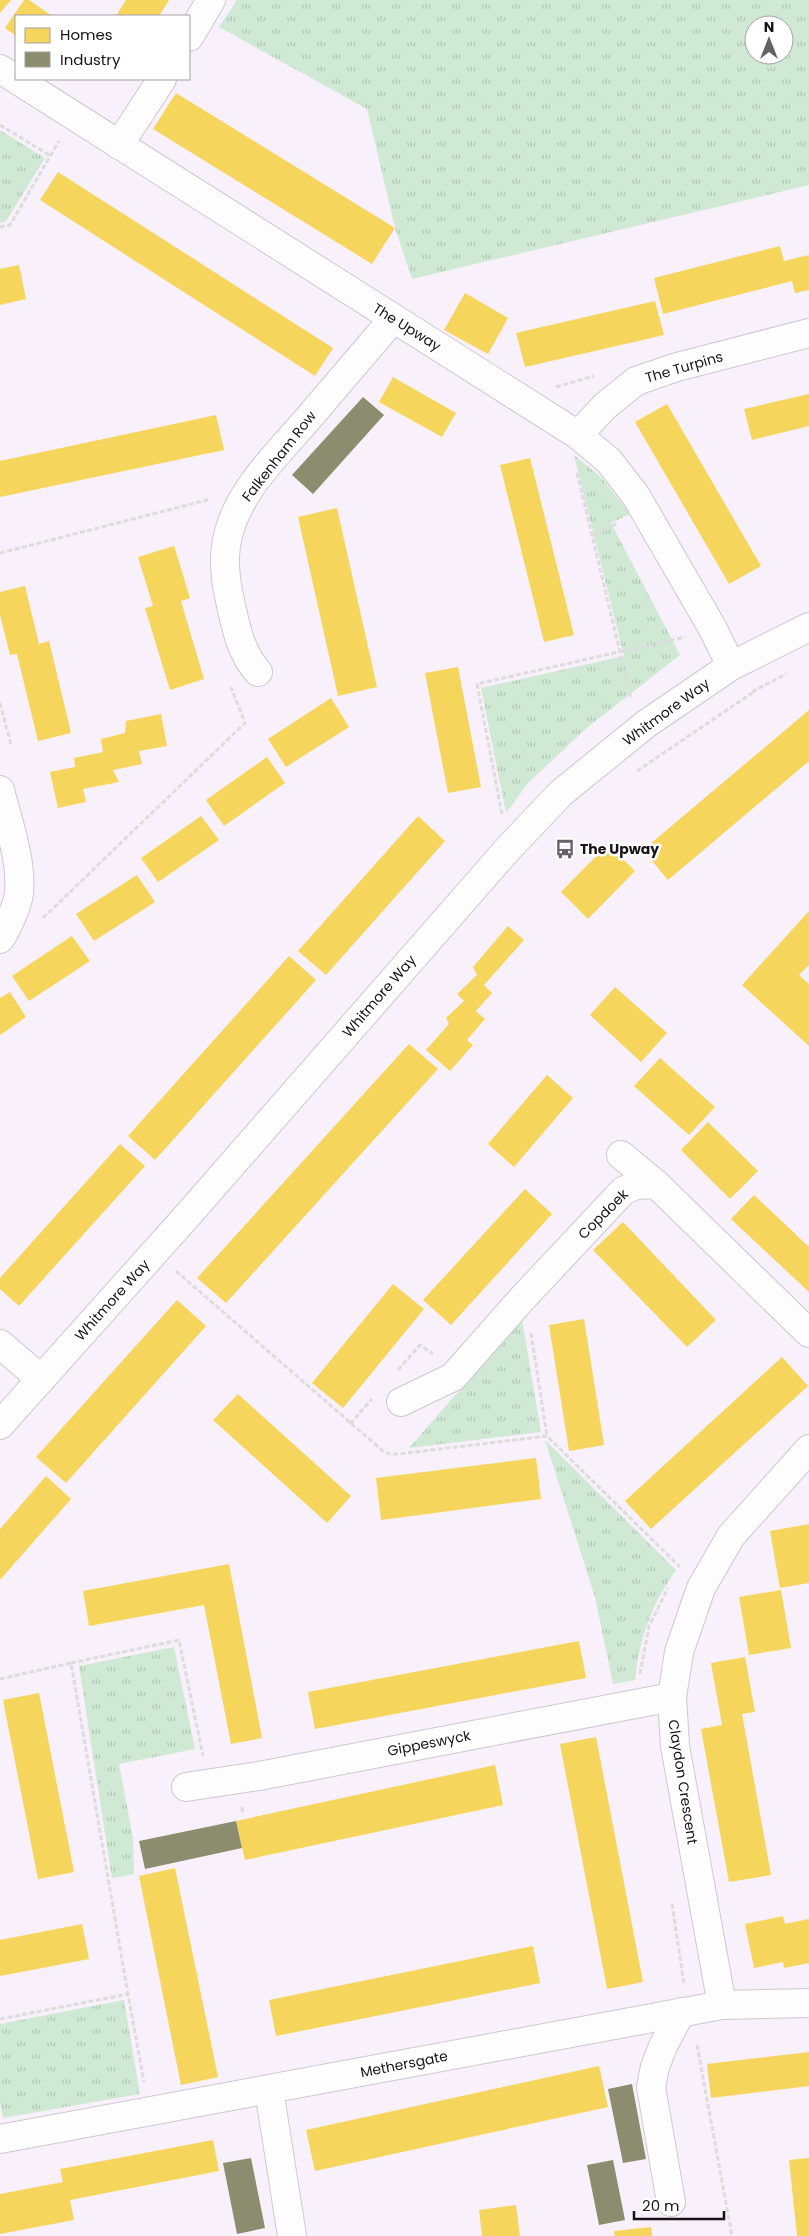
<svg xmlns="http://www.w3.org/2000/svg" width="809" height="2236" font-family="Poppins,sans-serif">
  <style>
    .grass { fill: url(#grass-tufts); fill-rule: evenodd }
    .homes { fill: #f6d55c }
    .industry { fill: #8c8c6e }
    .lines { fill: none; stroke-linecap: round; stroke-linejoin: round }
    .minor-casing { stroke: #cec8d0; stroke-width: 30 }
    .path { stroke: #dedbde; stroke-width: 3; stroke-dasharray: 5 2.5; stroke-linecap: butt }
    .minor { stroke: #fefdfe; stroke-width: 28 }
    .labels { text-anchor: middle; dominant-baseline: central; stroke-width: 5; stroke-linejoin: round; paint-order: stroke }
    .street-label { font-size: 14px; fill: #181219; stroke: #fff }
    .poi-label { font-size: 14px; font-weight: bold; fill: #181219; stroke: #fff; text-anchor: start }
  </style>
  <defs>
    <pattern id="grass-tufts" width="24" height="20" patternUnits="userSpaceOnUse" patternTransform="scale(1.25)"><rect width="24" height="20" fill="#cfe9d4"/><path d="M3 7l-1-3M5 7V3M7 7l1-3M15 17l-1-3M17 17v-4M19 17l1-3" fill="none" stroke="#b1c7b5"/></pattern>
  </defs>
  <rect width="100%" height="100%" fill="#f8f0fa"/>
  <!-- grass -->
  <g class="grass">
    <path d="M237 0H809V185L412 279 395 228 367 109 219 27ZM754 25H784V55H754Z"/>
    <polygon points="0,130 45,158 6,221 0,223"/>
    <polygon points="574,455 602,478 630,514 611,523 680,655 588,727 529,782 506,813 481,688 624,656"/>
    <polygon points="522,1319 541,1432 409,1448"/>
    <path d="M545 1440 676 1570C651 1606 640 1636 635 1680L613 1684 595 1597Z"/>
    <polygon points="174,1647 195,1749 119,1764 133,1838 134,1874 112,1878 79,1666"/>
    <polygon points="124,2000 140,2094 3,2118 0,2104 0,2024"/>
  </g>
  <!-- homes -->
  <g class="homes">
    <polygon points="0,0 11,0 0,13"/>
    <polygon points="24,0 29,0 52,16 16,16 16,36 5,28"/>
    <polygon points="126,0 169,0 159,16 116,16"/>
    <polygon points="176,93 395,228 372,264 153,129"/>
    <polygon points="58,172 333,348 315,376 40,200"/>
    <polygon points="780,246 784,261 809,255 809,290 795,293 792,281 663,314 654,278"/>
    <polygon points="19,265 26,299 0,305 0,269"/>
    <polygon points="465,293 508,318 488,354 444,330"/>
    <polygon points="655,301 664,335 525,367 516,333"/>
    <polygon points="393,377 456,413 442,437 379,402"/>
    <polygon points="809,394 809,426 752,440 744,409"/>
    <polygon points="667,404 761,566 729,584 635,422"/>
    <polygon points="216,415 224,450 0,497 0,461"/>
    <polygon points="530,458 574,635 544,642 500,465"/>
    <polygon points="337,508 377,687 338,696 298,517"/>
    <polygon points="174,546 190,598 181,601 204,679 170,690 145,608 153,606 138,557"/>
    <polygon points="25,586 39,644 49,641 71,733 38,741 17,654 10,655 0,615 0,592"/>
    <polygon points="458,667 481,787 448,793 425,673"/>
    <polygon points="331,698 349,727 286,767 268,739"/>
    <polygon points="809,710 809,761 668,880 643,850"/>
    <polygon points="161,714 167,746 139,751 142,764 113,770 119,782 83,789 86,802 58,808 50,772 75,767 74,758 103,752 101,739 125,733 126,721"/>
    <polygon points="267,757 285,783 224,826 206,800"/>
    <polygon points="201,816 219,840 158,882 141,858"/>
    <polygon points="418,816 445,841 326,975 298,951"/>
    <polygon points="608,844 635,871 588,919 561,892"/>
    <polygon points="137,875 155,902 94,941 76,914"/>
    <polygon points="809,911 809,965 799,975 809,984 809,1046 742,985"/>
    <polygon points="508,926 524,940 484,985 492,993 476,1011 485,1019 467,1040 473,1045 450,1071 426,1050 449,1024 446,1018 464,1001 457,994 477,975 473,967"/>
    <polygon points="72,936 90,961 29,1001 12,976"/>
    <polygon points="289,956 316,980 155,1160 128,1136"/>
    <polygon points="615,987 667,1033 641,1062 590,1015"/>
    <polygon points="10,992 26,1017 0,1035 0,998"/>
    <polygon points="409,1044 438,1069 226,1303 197,1278"/>
    <polygon points="660,1058 715,1107 689,1135 634,1086"/>
    <polygon points="547,1075 573,1098 514,1167 488,1144"/>
    <polygon points="708,1122 758,1171 730,1199 681,1150"/>
    <polygon points="120,1144 145,1166 19,1306 0,1289 0,1278"/>
    <polygon points="525,1189 552,1214 451,1325 423,1300"/>
    <polygon points="754,1195 809,1247 809,1292 731,1219"/>
    <polygon points="623,1222 716,1320 687,1347 593,1250"/>
    <polygon points="393,1284 424,1309 343,1408 312,1383"/>
    <polygon points="177,1300 206,1326 66,1483 36,1457"/>
    <polygon points="584,1319 604,1445 569,1451 549,1325"/>
    <polygon points="782,1357 808,1386 651,1529 625,1501"/>
    <polygon points="238,1394 351,1496 327,1523 213,1420"/>
    <polygon points="536,1458 541,1499 381,1520 376,1478"/>
    <polygon points="46,1476 71,1499 0,1580 0,1529"/>
    <polygon points="809,1524 809,1583 780,1588 770,1531"/>
    <polygon points="229,1564 262,1738 231,1744 204,1605 89,1626 83,1591"/>
    <polygon points="781,1590 791,1648 749,1655 739,1597"/>
    <polygon points="579,1641 586,1678 315,1729 308,1692"/>
    <polygon points="745,1657 755,1712 742,1714 771,1875 729,1882 701,1729 722,1725 711,1663"/>
    <polygon points="39,1693 74,1872 38,1879 3,1700"/>
    <polygon points="596,1737 643,1982 607,1989 560,1744"/>
    <polygon points="495,1765 503,1805 245,1860 236,1821"/>
    <polygon points="175,1868 218,2077 181,2085 139,1876"/>
    <polygon points="783,1916 785,1924 809,1919 809,1963 784,1968 783,1962 754,1968 745,1924"/>
    <polygon points="82,1924 89,1959 0,1976 0,1940"/>
    <polygon points="533,1946 540,1983 276,2036 269,2000"/>
    <polygon points="809,2052 809,2086 711,2098 707,2064"/>
    <polygon points="599,2066 608,2107 315,2171 306,2130"/>
    <polygon points="213,2140 219,2171 70,2200 74,2220 0,2234 0,2194 63,2182 60,2169"/>
    <polygon points="809,2158 809,2236 797,2236 789,2160"/>
    <polygon points="516,2205 520,2236 482,2236 479,2210"/>
    <polygon points="651,2227 652,2236 615,2236 614,2231"/>
  </g>
  <!-- industry -->
  <g class="industry">
    <polygon points="363,397 384,415 313,494 292,475"/>
    <polygon points="236,1821 242,1848 145,1869 139,1841"/>
    <polygon points="632,2084 646,2159 623,2163 608,2089"/>
    <polygon points="251,2158 265,2228 237,2234 223,2163"/>
    <polygon points="613,2160 625,2220 599,2225 587,2165"/>
  </g>
  <g class="lines">
    <defs>
      <g id="minor">
        <polyline points="189,37 211,0"/>
        <polyline points="0,69 578,435 609,461 636,496 713,629 731,666"/>
        <polyline points="119,145 162,79"/>
        <polyline points="578,435 605,406 636,381 677,367 809,333"/>
        <path d="M258 672C242 654 237 632 232 610 227 588 223 568 226 546 233 494 279 453 312 414 339 382 366 351 393 319"/>
        <path d="M0 790C8 823 22 859 19 893 18 904 7 929 0 939"/>
        <polyline points="621,1155 656,1184"/>
        <polyline points="0,1344 41,1379"/>
        <polyline points="401,1402 453,1377 520,1301 623,1191 636,1185 656,1184 809,1333"/>
        <polyline points="0,1425 187,1216 507,850 561,793 646,724 731,666 809,627"/>
        <polyline points="186,1787 259,1776 672,1697"/>
        <polyline points="722,2005 675,1746 672,1697 679,1652 701,1588 731,1536 809,1449"/>
        <polyline points="269,2090 292,2236"/>
        <polyline points="0,2139 722,2005 809,2003"/>
        <polyline points="671,2202 651,2087 655,2067 663,2046 681,2012"/>
      </g>
    </defs>
    <!-- minor casing -->
    <use href="#minor" class="minor-casing"/>
    <!-- path -->
    <g class="path">
      <polyline points="0,125 51,156"/>
      <polyline points="0,227 10,225 59,141"/>
      <polyline points="556,387 594,376"/>
      <polyline points="577,473 631,698"/>
      <polyline points="592,536 618,523"/>
      <polyline points="0,553 211,499"/>
      <polyline points="752,692 786,674"/>
      <polyline points="0,703 11,745"/>
      <polyline points="637,771 752,693"/>
      <polyline points="502,814 477,684 685,637"/>
      <polyline points="43,918 245,723 231,687"/>
      <polyline points="176,1271 383,1451 390,1454 399,1454 547,1436 680,1567"/>
      <polyline points="531,1333 547,1436"/>
      <polyline points="398,1370 420,1345 433,1354"/>
      <polyline points="350,1424 372,1399"/>
      <polyline points="71,1663 179,1640 203,1756"/>
      <polyline points="640,1674 649,1626 668,1588"/>
      <polyline points="0,1679 71,1663 128,1994"/>
      <polyline points="242,1807 243,1815"/>
      <polyline points="672,1904 684,1984"/>
      <polyline points="0,2019 128,1994 144,2082"/>
      <polyline points="697,2045 732,2236"/>
    </g>
    <!-- minor -->
    <use href="#minor" class="minor"/>
  </g>
  <!-- icons -->
  <defs>
    <symbol id="bus-bare" viewBox="-9 -9 18 18"><path d="M-5-6H5V4H4V6H2V4H-2V6H-4V4H-5ZM-3.5-4V0h7V-4ZM-3.5 1.2v1.5H-2V1.2ZM2 1.2v1.5H3.5V1.2Z" fill="#666068" stroke="#fff" stroke-width="2.5" paint-order="stroke"/></symbol>
  </defs>
  <g fill-rule="evenodd">
    <use href="#bus-bare" x="551" y="835" width="28" height="28"/>
  </g>
  <g class="labels">
    <!-- street labels -->
    <g class="street-label">
      <text transform="translate(407 327) rotate(32)">The Upway</text>
      <text transform="translate(684 367) rotate(-16)">The Turpins</text>
      <text transform="translate(279 456) rotate(-52)">Falkenham Row</text>
      <text transform="translate(666 712) rotate(-36)">Whitmore Way</text>
      <text transform="translate(379 996) rotate(-49)">Whitmore Way</text>
      <text transform="translate(603 1214) rotate(-45)">Copdoek</text>
      <text transform="translate(112 1300) rotate(-48)">Whitmore Way</text>
      <text transform="translate(429 1743) rotate(-11)">Gippeswyck</text>
      <text transform="translate(683 1782) rotate(81)">Claydon Crescent</text>
      <text transform="translate(404 2064) rotate(-11)">Methersgate</text>
    </g>
    <!-- poi labels -->
    <g class="poi-label">
      <text x="580" y="849">The Upway</text>
    </g>
  </g>
  <!-- legend -->
  <rect x="15" y="15" width="175" height="65" fill="#ffffff" stroke="#a3a0a3"/>
  <rect x="25" y="28" width="25" height="15" fill="#f6d55c" stroke="#a3a0a3"/>
  <text x="60" y="40" font-size="15" fill="#181219">Homes</text>
  <rect x="25" y="52" width="25" height="15" fill="#8c8c6e" stroke="#a3a0a3"/>
  <text x="60" y="65" font-size="15" fill="#181219">Industry</text>
  <!-- north arrow -->
  <g transform="translate(769 40)"><circle r="24" fill="#ffffff" stroke="#a3a0a3"/>
  <path d="M0-4L9 19L0 12L-9 19Z" fill="#666068"/>
  <text y="-8" font-size="14" font-weight="bold" text-anchor="middle" fill="#181219">N</text>
  </g>
  <!-- scale -->
  <path d="M634 2211v8h90v-8" fill="none" stroke="#181219" stroke-width="2.5"/>
  <text x="642" y="2211" font-size="15" fill="#181219" stroke="#ffffff" stroke-width="4" paint-order="stroke">20 m</text>
</svg>
